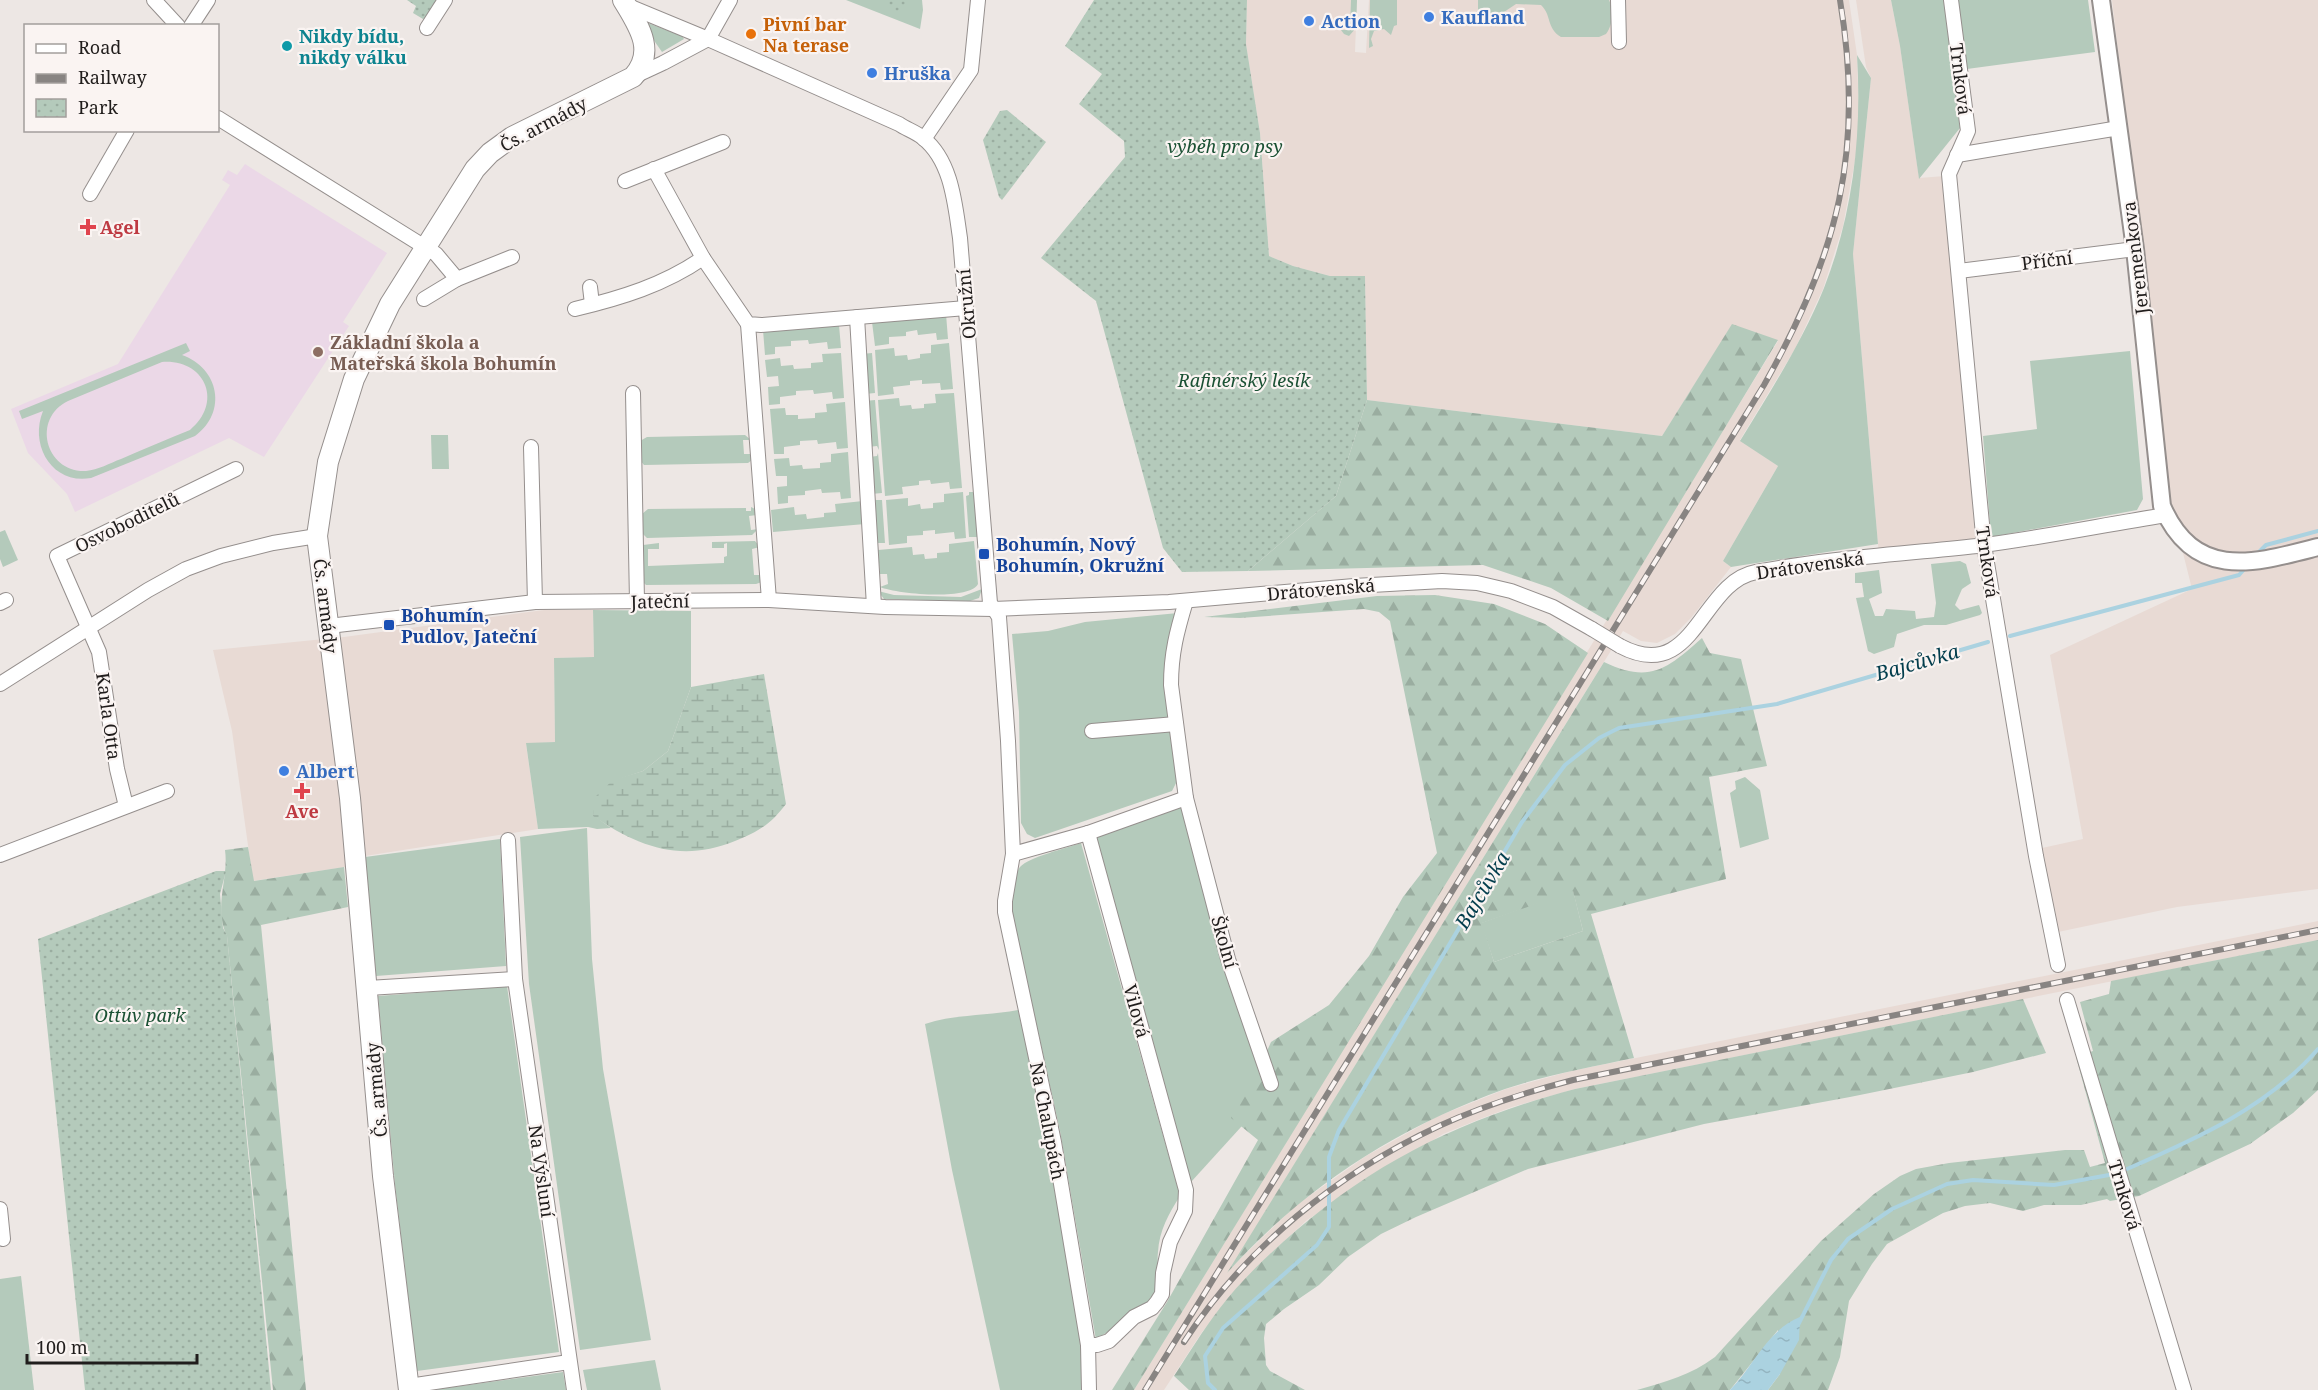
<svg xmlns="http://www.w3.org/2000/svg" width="2318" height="1390" font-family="'Noto Serif',serif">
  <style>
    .built { fill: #e8dad4 }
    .education { fill: #ebd8e7 }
    .green { fill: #b4cabb; fill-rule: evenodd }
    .forest { fill: url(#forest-firs); fill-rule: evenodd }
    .wetland { fill: url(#wetland-marsh) }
    .park { fill: url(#park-dots) }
    .water { fill: url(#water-ripples) }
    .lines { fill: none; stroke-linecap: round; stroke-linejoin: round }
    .stream { stroke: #abd2e0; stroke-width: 4 }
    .minor-casing { stroke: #958f8d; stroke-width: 16 }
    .tertiary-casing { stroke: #958f8d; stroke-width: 20 }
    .secondary-casing { stroke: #958f8d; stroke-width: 22 }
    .minor { stroke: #fff; stroke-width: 14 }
    .tertiary { stroke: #fff; stroke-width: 16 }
    .secondary { stroke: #fff; stroke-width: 20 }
    .rail-casing { stroke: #888482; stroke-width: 6 }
    .rail { stroke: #faf4f2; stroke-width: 4; stroke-dasharray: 11; stroke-linecap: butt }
    .minor-bridge-casing { stroke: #958f8d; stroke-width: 16; stroke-linecap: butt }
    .minor-bridge { stroke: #fff; stroke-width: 14 }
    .shop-dot { fill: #3f7fe0; stroke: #faf4f2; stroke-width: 2 }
    .food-dot { fill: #e8710a; stroke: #faf4f2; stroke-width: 2 }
    .culture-dot { fill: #0f9aa8; stroke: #faf4f2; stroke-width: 2 }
    .health-dot { fill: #e0444e; stroke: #faf4f2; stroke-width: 2 }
    .education-dot { fill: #8d6e63; stroke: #faf4f2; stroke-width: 2 }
    .transit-dot { fill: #1a4fb4; stroke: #faf4f2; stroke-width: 2 }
    .labels { text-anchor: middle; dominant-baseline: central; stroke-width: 4.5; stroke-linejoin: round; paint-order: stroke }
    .shop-label { font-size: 18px; font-weight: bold; fill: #366cbe; stroke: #faf4f2; text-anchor: start }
    .food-label { font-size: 18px; font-weight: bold; fill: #c56008; stroke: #faf4f2; text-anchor: start }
    .culture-label { font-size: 18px; font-weight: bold; fill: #0d838f; stroke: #faf4f2; text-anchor: start }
    .street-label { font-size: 18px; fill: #201d1c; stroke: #faf4f2 }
    .park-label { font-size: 18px; font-style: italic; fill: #1b5134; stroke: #faf4f2 }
    .health-label { font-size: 18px; font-weight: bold; fill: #be3a42; stroke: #faf4f2; text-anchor: start }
    .education-label { font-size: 18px; font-weight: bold; fill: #785e54; stroke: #faf4f2; text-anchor: start }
    .transit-label { font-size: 18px; font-weight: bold; fill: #164399; stroke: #faf4f2; text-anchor: start }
    .water-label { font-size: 20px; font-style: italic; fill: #033e4d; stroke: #faf4f2 }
  </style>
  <defs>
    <pattern id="forest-firs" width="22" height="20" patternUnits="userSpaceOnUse" patternTransform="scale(1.5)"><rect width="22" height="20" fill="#b4cabb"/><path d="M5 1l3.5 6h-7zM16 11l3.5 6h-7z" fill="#9aada0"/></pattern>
    <pattern id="wetland-marsh" width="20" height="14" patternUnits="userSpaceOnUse" patternTransform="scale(1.5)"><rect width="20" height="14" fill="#b4cabb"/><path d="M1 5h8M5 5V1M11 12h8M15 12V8" fill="none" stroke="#9aada0"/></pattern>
    <pattern id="park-dots" width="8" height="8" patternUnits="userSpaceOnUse" patternTransform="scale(1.5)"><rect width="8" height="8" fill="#b4cabb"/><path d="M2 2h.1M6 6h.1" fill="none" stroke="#9aada0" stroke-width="1.8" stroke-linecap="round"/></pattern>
    <pattern id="water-ripples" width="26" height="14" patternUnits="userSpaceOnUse" patternTransform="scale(1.5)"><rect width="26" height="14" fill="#abd2e0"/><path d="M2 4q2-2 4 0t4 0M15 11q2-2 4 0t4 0" fill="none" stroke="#93b4c0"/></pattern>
  </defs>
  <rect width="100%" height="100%" fill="#ede7e4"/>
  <!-- built -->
  <g class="built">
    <polygon points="1247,0 1357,0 1355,52 1366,53 1369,0 1849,0 1857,55 1859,120 1856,155 1843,226 1823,289 1795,349 1740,440 1778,466 1723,561 1731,567 1691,618 1675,634 1657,643 1641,641 1623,631 1230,1269 1295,1206 1366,1156 1436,1117 1506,1089 1571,1071 2318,921 2318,940 1575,1089 1512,1107 1480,1119 1443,1134 1307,1220 1264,1260 1202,1332 1164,1390 1134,1390 1778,341 1732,325 1662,436 1367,400 1365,276 1330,276 1293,266 1269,256 1260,133 1246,44"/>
    <polygon points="1856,0 1891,0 1900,46 1919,178 1945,176 1976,546 1879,556 1853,254 1871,78 1866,67"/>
    <polygon points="2112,0 2318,0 2318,889 2177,907 2058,932 2042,848 2083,839 2050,655 2192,589 2171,505"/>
    <polygon points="544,610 593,610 594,657 554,658 555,742 526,744 538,829 365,856 365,864 253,881 232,731 213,650 344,637"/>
  </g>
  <!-- education -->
  <polygon class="education" points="245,164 387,253 343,322 349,326 264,457 229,438 75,512 67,494 28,453 11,409 118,364 230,185 222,180 228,170 237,175"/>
  <!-- green -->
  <g class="green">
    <polygon points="846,0 922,0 923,10 920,29"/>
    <polygon points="1351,0 1357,0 1356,28 1349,36 1344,34 1341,30 1350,30"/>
    <polygon points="1370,0 1397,0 1397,25 1394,26 1391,35 1384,29 1374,31 1371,39 1373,46 1369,48"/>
    <path d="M1478 0H1609C1614 10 1613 25 1606 34L1599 37H1561C1546 28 1552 15 1541 5L1516 4 1498 16 1478 17Z"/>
    <polygon points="1891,0 2088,0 2095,52 1952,71 1960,128 1919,179 1900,46"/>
    <polygon points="645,22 682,36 684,39 662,52 644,26"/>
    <path d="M1857 55 1871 78 1853 254 1878 544 1731 567 1723 561 1778 466 1740 441C1770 392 1802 342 1824 288 1853 214 1862 135 1857 55Z"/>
    <polygon points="946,314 948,339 937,340 936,333 918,335 917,330 906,332 906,336 889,337 889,344 875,346 872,322"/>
    <polygon points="839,325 841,348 828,349 827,342 809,344 808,340 791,341 791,346 775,347 775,354 765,355 763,330"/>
    <path d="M186 343 190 351 182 355C219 368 228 412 195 436L91 478C52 485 29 445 43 411L22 419 19 411ZM162 362C205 359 224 402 190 430 167 439 144 449 121 459 110 463 98 470 86 471 46 473 31 419 68 401Z"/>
    <polygon points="949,343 953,389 941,390 940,383 922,384 922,380 910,381 910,385 893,387 894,394 878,396 875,350 894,348 895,356 907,355 908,360 920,358 920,354 931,353 931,345"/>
    <polygon points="2130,351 2143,499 2137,510 1991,537 1983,436 2037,429 2030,361"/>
    <polygon points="841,353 844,398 833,399 832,392 814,394 813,390 796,391 796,395 780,397 780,404 769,405 768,387 779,386 778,376 767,377 765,360 780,358 781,366 793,365 794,369 811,368 811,363 823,362 822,354"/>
    <polygon points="872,353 875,393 865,394 862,354"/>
    <polygon points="954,393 962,488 950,489 949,482 931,484 930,480 919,481 919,485 902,487 903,494 885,496 878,400 899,398 900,406 911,405 912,409 924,408 924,404 936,403 935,394"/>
    <polygon points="875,400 879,450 877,446 868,447 865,401"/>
    <polygon points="845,402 848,448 837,449 836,442 818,444 817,440 800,441 800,445 784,447 784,454 774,454 770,409 785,408 786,415 798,415 798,419 815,418 815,413 827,412 826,404"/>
    <polygon points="431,435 448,435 449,469 432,469"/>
    <polygon points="745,435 751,440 743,440 744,454 752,454 752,460 748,463 644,465 640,460 640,441 647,437"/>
    <polygon points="848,452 851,498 841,499 840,492 822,493 821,489 805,491 805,495 788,496 788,503 778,504 777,487 787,486 787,476 776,476 774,459 789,458 790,466 802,465 803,469 820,468 820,463 831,462 831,454"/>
    <polygon points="878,453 882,493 871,494 869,457 877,456"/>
    <polygon points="963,492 966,538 955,539 954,532 935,534 935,530 923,531 923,535 907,536 907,543 889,545 886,500 908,498 908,506 920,504 921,509 933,508 933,503 944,502 944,494"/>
    <polygon points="969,492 974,492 978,537 969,537 966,496 969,495"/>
    <polygon points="875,500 882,500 885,543 875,543 873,505 876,505"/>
    <polygon points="863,501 865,524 773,532 771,510 794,507 795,515 806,514 807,519 824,517 824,513 836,512 835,504"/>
    <polygon points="751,507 755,509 757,515 749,516 751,530 758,529 752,535 647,538 641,532 642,514 648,509 746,508 746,511 751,511"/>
    <polygon points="5,530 18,560 3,567 0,559 0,532"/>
    <polygon points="755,541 760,547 752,549 754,575 761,575 762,582 756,584 646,585 644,583 642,551 643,545 659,543 659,549 648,549 648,566 724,563 724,557 727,556 727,543 724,544 724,548 712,548 712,542"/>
    <path d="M974 541 978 584C969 601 897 594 880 587L888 584 887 574H880L878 550 912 547 913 555 924 554 925 559 937 558V553L949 552V544Z"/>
    <polygon points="1960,561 1966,564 1971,583 1962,589 1955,605 1960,610 1979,605 1982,613 1980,615 1946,625 1924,625 1897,634 1894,647 1874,654 1868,651 1856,598 1864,597 1862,583 1855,583 1855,573 1879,570 1882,593 1869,599 1875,616 1883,616 1886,609 1915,611 1916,619 1934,617 1936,603 1931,564"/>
    <polygon points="982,589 979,598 970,601 884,599 878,591 894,595 961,597"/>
    <polygon points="593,610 691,611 691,687 668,751 643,771 613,781 593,815 611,828 597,829 588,827 538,829 526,743 555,742 554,658 594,657"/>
    <polygon points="1178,613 1168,641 1165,685 1179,777 1172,791 1035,838 1027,834 1021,823 1019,712 1012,634 1048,631 1085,622"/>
    <polygon points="1745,777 1760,790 1769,839 1740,848 1730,793 1736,789 1735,781"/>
    <polygon points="1183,805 1271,1094 1191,1182 1093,838"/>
    <polygon points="587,828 592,959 603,1069 651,1340 580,1350 529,984 520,837"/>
    <polygon points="500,839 506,966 376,976 365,857"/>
    <path d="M1081 843 1180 1196C1169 1213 1159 1231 1158 1252 1156 1267 1163 1284 1155 1298L1096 1340 1060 1131 1012 913C1013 901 1012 878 1020 867 1029 857 1067 848 1081 843Z"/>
    <polygon points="1573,890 1583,931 1494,962 1481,923"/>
    <polygon points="507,986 559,1352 417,1371 395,1185 378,996"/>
    <path d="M1018 1010 1045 1129 1083 1340 1082 1390H1000L952 1170 925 1024C955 1014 987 1016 1018 1010Z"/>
    <polygon points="21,1276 34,1390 0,1390 0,1279"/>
    <polygon points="655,1360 661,1390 587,1390 583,1370"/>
    <polygon points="563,1372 566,1390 432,1390"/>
  </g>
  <!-- forest -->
  <g class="forest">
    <polygon points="1732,324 1778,340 1608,621 1551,588 1483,565 1248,571 1336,496 1367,400 1662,436"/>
    <polygon points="1435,595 1494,604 1545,624 1588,653 1134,1390 1112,1390 1167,1302 1258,1140 1231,1118 1258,1071 1271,1042 1329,1005 1369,956 1403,897 1437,853 1390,621 1379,612 1364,609 1240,618 1204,617 1377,596"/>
    <path d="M1702 638 1710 653 1741 659 1767 766 1709 777 1726 879 1591 914 1634 1058C1591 1067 1547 1075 1505 1089 1398 1127 1303 1188 1227 1273L1604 662C1650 684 1667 669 1702 638ZM1573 891 1583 931 1494 962 1482 923Z"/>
    <path d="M248 847 254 881 344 867 348 907 261 925 306 1390H273L227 936C213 907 229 879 225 850Z"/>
    <path d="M2318 940V1090L2293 1113 2250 1144 2139 1196 2110 1201 2107 1199 2081 1205H2044L2023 1211 1990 1203 1965 1206 1943 1213 1887 1244 1872 1264 1849 1301 1840 1357 1828 1390H1768L1780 1374 1778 1330 1730 1390H1637C1665 1382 1691 1375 1715 1357L1821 1241 1874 1194 1900 1176 1916 1169 1949 1163 2065 1150H2084L2090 1167 2105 1163 2076 1057 2093 1051 2080 1002 2109 994 2111 981Z"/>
    <path d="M2023 999 2046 1053 1973 1072 1850 1097 1704 1124 1528 1169 1416 1217 1381 1234 1348 1257 1319 1285 1284 1309 1266 1324 1264 1338 1266 1365 1270 1371 1305 1390H1189L1174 1376C1189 1353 1203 1330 1220 1308 1238 1284 1261 1262 1283 1242 1371 1163 1461 1119 1575 1089Z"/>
  </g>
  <!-- wetland -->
  <path class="wetland" d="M764 674 786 804C771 824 758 832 735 841 681 863 639 847 593 816L595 797 613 780 643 771 668 751 691 687Z"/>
  <!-- park -->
  <g class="park">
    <polygon points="407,0 438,0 426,18 423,19 413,13 416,6"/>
    <polygon points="884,0 910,0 908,7 902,13 895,14 888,10"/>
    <polygon points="1094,0 1247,0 1246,44 1260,133 1269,256 1293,266 1330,276 1365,276 1367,400 1336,496 1248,571 1182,572 1163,548 1096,301 1041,258 1125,157 1124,141 1079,104 1102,74 1065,46"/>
    <polygon points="1007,110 1046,142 1002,200 999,197 983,140 1000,111"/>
    <polygon points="216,871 226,871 220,894 223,928 227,935 271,1390 85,1390 38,939"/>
  </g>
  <!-- water -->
  <path class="water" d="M1800 1317 1799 1340 1780 1374 1768 1390H1730C1753 1367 1768 1329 1800 1317Z"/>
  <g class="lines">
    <!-- stream -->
    <g class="stream">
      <polyline points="2258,553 2266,545 2318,531"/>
      <polyline points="2010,636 2239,575 2247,566"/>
      <path d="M2127 1169C2196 1139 2268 1107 2318 1049"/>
      <polyline points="1798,1325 1831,1260 1848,1239 1892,1209 1947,1184 1973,1180 2054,1185 2109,1175"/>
      <polyline points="1215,1390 1208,1383 1205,1356 1223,1328 1317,1245 1329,1227 1329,1157 1339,1130 1522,822 1565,765 1599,738 1619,728 1777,704 1988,642"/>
    </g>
    <defs>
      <g id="minor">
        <polyline points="154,0 178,26"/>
        <polyline points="1618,0 1619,42"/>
        <polyline points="1951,0 1968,131 1949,174 1984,545 2036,856 2058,965"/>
        <path d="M626 5 708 39 899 124C906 129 916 132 923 138 952 161 955 205 960 238L990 603 999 617 1008 741 1013 854 1005 901V912L1054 1142 1088 1345 1089 1390"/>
        <polyline points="191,26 208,0"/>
        <polyline points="427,28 445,0"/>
        <polyline points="635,76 663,63 708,39 730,0"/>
        <polyline points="218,118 436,254 457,279 512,257"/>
        <polyline points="924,139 971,70 978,0"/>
        <polyline points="1957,155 2119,128"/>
        <polyline points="654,169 703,258 748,324 761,325 966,308"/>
        <polyline points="625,181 723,142"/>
        <polyline points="90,194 127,130"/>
        <polyline points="1959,271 2135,249"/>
        <polyline points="590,287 592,304"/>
        <polyline points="424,299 457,279"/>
        <path d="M575 309C621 298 664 285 703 258"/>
        <polyline points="857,317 874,606"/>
        <polyline points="748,324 769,600"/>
        <polyline points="633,393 637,601"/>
        <polyline points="531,447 535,602"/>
        <path d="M1186 601C1177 631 1171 653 1171 685L1186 798 1228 959 1271 1084"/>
        <polyline points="0,603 6,600"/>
        <polyline points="329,626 535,602 769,600 885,607 993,609 1169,602 1354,586 1442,581 1477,583 1511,591 1553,607 1592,629"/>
        <path d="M1620 646C1695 686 1700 582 1756 572 1829 558 1904 554 1977 546 2040 538 2103 525 2166 515"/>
        <polyline points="0,684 148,590 186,569 221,556 273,543 317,536"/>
        <polyline points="1092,731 1176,724"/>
        <polyline points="126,806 117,769 99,652 57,556 236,469"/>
        <polyline points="1088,833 1186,1190 1185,1211 1170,1242 1163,1273 1162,1294 1157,1302 1152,1308 1134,1317 1109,1341 1097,1345 1088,1345"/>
        <polyline points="508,840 515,979 574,1390"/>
        <polyline points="1013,854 1088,833 1186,798"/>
        <polyline points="0,855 167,791"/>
        <polyline points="368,988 515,979"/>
        <polyline points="2067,1000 2184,1390"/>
        <polyline points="0,1209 3,1239"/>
        <polyline points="409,1386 569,1362"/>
      </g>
      <path id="tertiary" d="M2101 0 2135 249 2162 506C2195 582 2255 563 2318 547"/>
      <path id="secondary" d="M409 1390 383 1176 350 798 317 536 328 462 354 379 390 304 475 169 490 153 512 137 633 77C657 51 638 25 623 0"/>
    </defs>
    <!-- minor casing -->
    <use href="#minor" class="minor-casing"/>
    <!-- tertiary casing -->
    <use href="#tertiary" class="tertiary-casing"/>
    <!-- secondary casing -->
    <use href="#secondary" class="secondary-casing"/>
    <!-- minor -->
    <use href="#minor" class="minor"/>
    <!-- tertiary -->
    <use href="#tertiary" class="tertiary"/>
    <!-- secondary -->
    <use href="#secondary" class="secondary"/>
    <defs>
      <g id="rail">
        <path d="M1184 1342C1245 1248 1338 1173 1439 1126 1482 1106 1527 1092 1573 1080L2318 930"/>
        <path d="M1145 1390 1764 385C1838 254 1865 150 1840 0"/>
      </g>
    </defs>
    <!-- rail casing -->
    <use href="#rail" class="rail-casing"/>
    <!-- rail -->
    <use href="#rail" class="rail"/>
    <defs>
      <polyline id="minor-bridge" points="1592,629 1620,646"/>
    </defs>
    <!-- minor-bridge casing -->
    <use href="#minor-bridge" class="minor-bridge-casing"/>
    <!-- minor-bridge -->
    <use href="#minor-bridge" class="minor-bridge"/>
  </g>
  <!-- markers -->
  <g class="shop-dot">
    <circle cx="1429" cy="17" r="6"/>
    <circle cx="1309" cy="21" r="6"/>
    <circle cx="872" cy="73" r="6"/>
    <circle cx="284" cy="771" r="6"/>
  </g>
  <circle class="food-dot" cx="751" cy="34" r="6"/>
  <circle class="culture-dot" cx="287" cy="46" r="6"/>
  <g class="health-dot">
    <path d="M85 218h6v6h6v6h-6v6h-6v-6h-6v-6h6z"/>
    <path d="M299 782h6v6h6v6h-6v6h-6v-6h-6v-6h6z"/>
  </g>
  <circle class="education-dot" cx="318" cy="352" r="6"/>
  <g class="transit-dot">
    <rect x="978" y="548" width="12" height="12" rx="3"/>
    <rect x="383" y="619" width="12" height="12" rx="3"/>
  </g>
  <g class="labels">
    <!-- shop labels -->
    <g class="shop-label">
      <text x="1441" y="17">Kaufland</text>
      <text x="1321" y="21">Action</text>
      <text x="884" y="73">Hruška</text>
      <text x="296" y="771">Albert</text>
    </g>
    <!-- food labels -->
    <g class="food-label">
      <text x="763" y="24">Pivní bar<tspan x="763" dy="21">Na terase</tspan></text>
    </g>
    <!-- culture labels -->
    <g class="culture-label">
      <text x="299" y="36">Nikdy bídu,<tspan x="299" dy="21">nikdy válku</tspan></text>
    </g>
    <!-- street labels -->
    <g class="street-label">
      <text transform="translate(1961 79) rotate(83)">Trnková</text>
      <text transform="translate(543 124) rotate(-28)">Čs. armády</text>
      <text transform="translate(2135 258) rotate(-97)">Jeremenkova</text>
      <text transform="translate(2047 260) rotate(-7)">Příční</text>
      <text transform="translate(966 304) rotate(-95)">Okružní</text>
      <text transform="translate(127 522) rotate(-26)">Osvoboditelů</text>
      <text transform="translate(1988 562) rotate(82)">Trnková</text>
      <text transform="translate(1810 565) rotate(-8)">Drátovenská</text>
      <text transform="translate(1321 589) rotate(-5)">Drátovenská</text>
      <text transform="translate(660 601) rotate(-1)">Jateční</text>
      <text transform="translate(326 606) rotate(83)">Čs. armády</text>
      <text transform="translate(109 716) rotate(82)">Karla Otta</text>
      <text transform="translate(1225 942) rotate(74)">Školní</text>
      <text transform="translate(1137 1011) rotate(75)">Vilová</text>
      <text transform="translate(376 1090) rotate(-95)">Čs. armády</text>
      <text transform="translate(1048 1121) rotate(79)">Na Chalupách</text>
      <text transform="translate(542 1171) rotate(82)">Na Výsluní</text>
      <text transform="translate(2125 1195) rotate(73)">Trnková</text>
    </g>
    <!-- park labels -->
    <g class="park-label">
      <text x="1225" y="146">výběh pro psy</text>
      <text x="1244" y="380">Rafinérský lesík</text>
      <text x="140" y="1015">Ottúv park</text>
    </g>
    <!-- health labels -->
    <g class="health-label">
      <text x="100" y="227">Agel</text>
      <text x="302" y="811" text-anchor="middle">Ave</text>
    </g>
    <!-- education labels -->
    <g class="education-label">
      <text x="330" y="342">Základní škola a<tspan x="330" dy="21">Mateřská škola Bohumín</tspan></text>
    </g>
    <!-- transit labels -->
    <g class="transit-label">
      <text x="996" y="544">Bohumín, Nový<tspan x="996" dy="21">Bohumín, Okružní</tspan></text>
      <text x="401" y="615">Bohumín,<tspan x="401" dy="21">Pudlov, Jateční</tspan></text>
    </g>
    <!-- water labels -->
    <g class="water-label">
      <text transform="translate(1917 662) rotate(-16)">Bajcůvka</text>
      <text transform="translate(1482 890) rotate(-59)">Bajcůvka</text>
    </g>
  </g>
  <!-- legend -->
  <rect x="24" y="24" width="195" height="108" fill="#faf4f2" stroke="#a39e9c" stroke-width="1.5"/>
  <rect x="36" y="44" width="30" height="9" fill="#ffffff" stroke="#a39e9c" stroke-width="1.5"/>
  <text x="78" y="54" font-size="18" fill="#201d1c">Road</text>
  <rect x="36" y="74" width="30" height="9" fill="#888482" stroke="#a39e9c" stroke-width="1.5"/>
  <text x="78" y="84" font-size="18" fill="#201d1c">Railway</text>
  <rect x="36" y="99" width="30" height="18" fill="url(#park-dots)" stroke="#a39e9c" stroke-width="1.5"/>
  <text x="78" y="114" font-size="18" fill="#201d1c">Park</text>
  <!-- scale -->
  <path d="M27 1354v9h170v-9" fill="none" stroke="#201d1c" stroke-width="3"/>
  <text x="36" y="1354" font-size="18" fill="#201d1c" stroke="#faf4f2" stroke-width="4.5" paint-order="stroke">100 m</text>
</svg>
